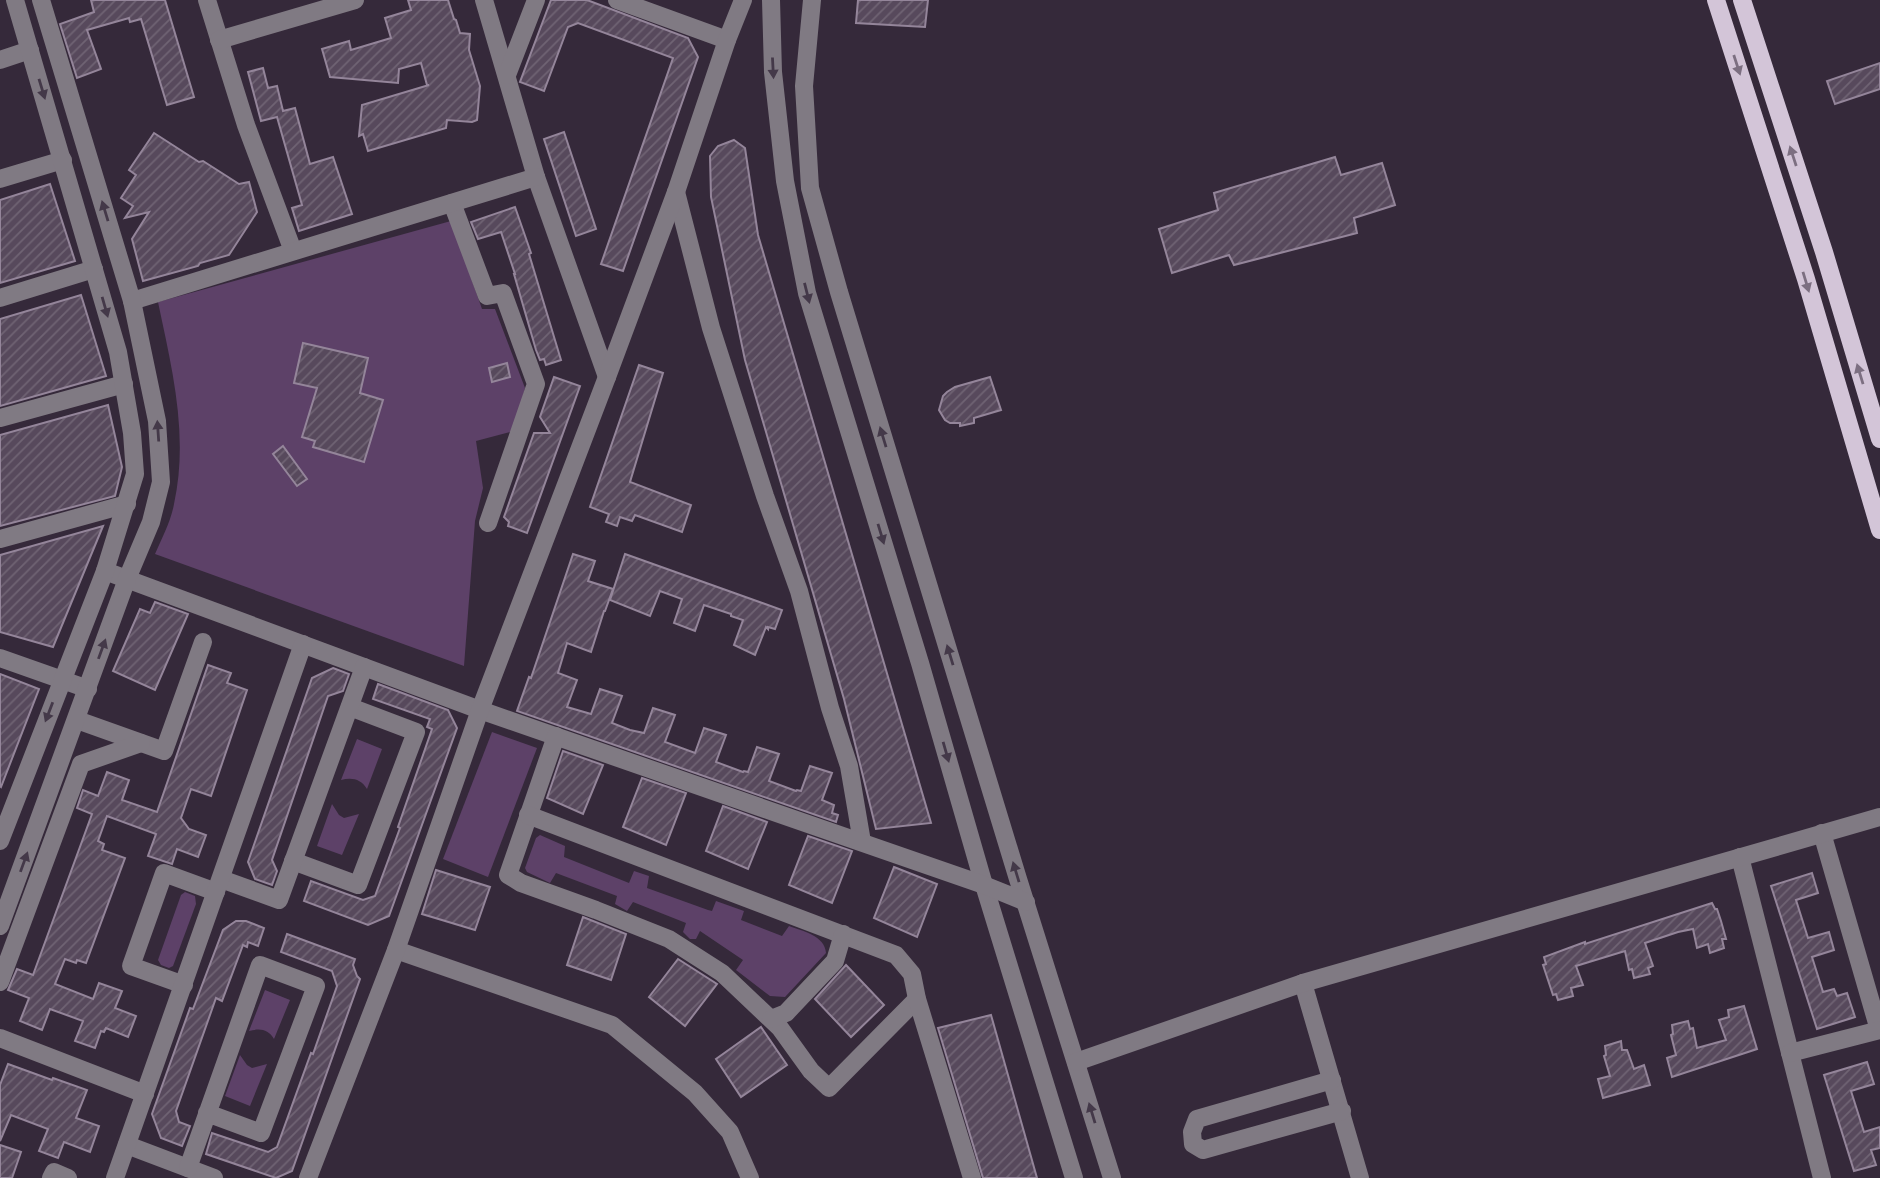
<svg xmlns="http://www.w3.org/2000/svg" width="1880" height="1178" font-family="Roboto,sans-serif">
  <style>
    .green { fill: #5d4168 }
    .building { fill: url(#building-hatch); stroke: #94859a; stroke-width: 2 }
    .lines { fill: none; stroke-linecap: round; stroke-linejoin: round }
    .minor { stroke: #807a83; stroke-width: 18 }
    .major { stroke: #d3c5d8; stroke-width: 18 }
    .oneway { fill: #7c6f81 }
    .oneway2 { fill: #443949 }
  </style>
  <defs>
    <pattern id="building-hatch" width="6" height="6" patternUnits="userSpaceOnUse" patternTransform="scale(1.75)"><rect width="6" height="6" fill="#57495c"/><path d="M-1 1l2-2M0 6l6-6M5 7l2-2" fill="none" stroke="#6f6373"/></pattern>
  </defs>
  <rect width="100%" height="100%" fill="#35293a"/>
  <!-- green -->
  <g class="green">
    <path d="M451 221 482 309H495L525 388 514 431 476 441 483 488 475 521 464 666 155 554C162 538 171 521 174 504 189 435 172 369 158 302Z"/>
    <polygon points="492,732 537,748 488,877 443,859"/>
    <path d="M357 739 382 749 367 789C361 779 352 777 341 780Z"/>
    <polygon points="332,804 339,815 344,818 359,814 342,855 317,846"/>
    <path d="M540 835 565 846 564 857 629 883 634 871 649 876 647 888 708 910 712 911 716 901 744 911 741 920 782 936 789 926C803 931 825 936 826 953L785 997 770 996 736 970 743 960 700 931 696 939H690L683 932 686 923 633 902 627 911 615 904 617 896 556 873 550 883 527 872 525 868 536 838Z"/>
    <polygon points="185,892 195,896 196,904 173,966 169,968 161,965 158,960 181,895"/>
    <path d="M265 990 290 1000 274 1039C268 1029 260 1028 249 1031Z"/>
    <polygon points="240,1055 247,1065 252,1068 267,1064 250,1106 225,1096"/>
  </g>
  <!-- building -->
  <g class="building">
    <polygon points="91,0 165,0 194,97 167,105 141,19 130,22 129,18 87,30 101,69 77,78 60,24 94,12"/>
    <polygon points="408,0 448,0 454,19 456,20 460,33 470,34 469,50 480,86 477,120 472,122 447,120 446,128 368,151 363,134 359,136 362,105 429,85 427,85 421,63 399,69 398,83 330,77 322,49 349,41 351,50 391,38 385,18 411,10"/>
    <polygon points="551,0 587,0 688,38 698,57 623,271 601,264 673,58 578,23 568,27 544,91 520,82"/>
    <polygon points="858,0 928,0 925,27 856,23"/>
    <polygon points="1880,63 1880,89 1835,104 1827,81"/>
    <polygon points="263,68 268,88 277,86 283,111 295,108 310,164 333,157 352,214 299,231 292,208 302,205 277,117 261,121 248,72"/>
    <polygon points="564,132 596,229 576,236 544,139"/>
    <polygon points="154,133 199,162 203,161 239,184 249,182 257,212 229,255 200,263 198,266 143,281 132,239 149,212 125,218 133,206 121,198 136,175 129,170"/>
    <polygon points="734,140 745,148 758,235 931,823 876,829 844,699 745,360 711,197 710,156 718,146"/>
    <polygon points="1335,157 1341,175 1382,163 1395,205 1354,218 1357,233 1234,265 1229,255 1172,273 1159,229 1218,210 1214,193"/>
    <polygon points="50,184 75,261 0,283 0,200"/>
    <polygon points="515,207 531,253 529,254 561,360 546,365 544,359 540,360 536,350 514,274 515,274 501,232 478,239 471,222"/>
    <polygon points="81,295 106,376 0,406 0,319"/>
    <polygon points="303,343 368,358 360,393 383,400 364,462 313,447 315,441 302,437 317,388 294,383"/>
    <polygon points="507,363 510,377 492,382 489,368"/>
    <polygon points="639,365 663,373 630,482 691,505 682,532 635,515 632,521 620,517 617,526 606,522 609,514 590,507"/>
    <polygon points="554,377 580,386 527,533 508,526 509,522 504,517 534,433 550,433 540,417"/>
    <polygon points="990,377 1001,410 974,418 974,423 960,426 960,423 950,423 945,420 939,410 943,396 947,392 955,387"/>
    <polygon points="108,405 122,467 115,496 0,526 0,435"/>
    <polygon points="283,446 307,479 297,486 273,454"/>
    <polygon points="103,526 53,647 0,632 0,555"/>
    <polygon points="573,554 595,561 588,581 613,589 605,611 604,611 591,652 567,643 558,673 577,680 567,707 591,714 600,689 622,696 612,723 630,730 644,733 653,708 675,715 665,742 695,753 704,728 726,735 716,762 743,772 744,771 748,772 757,747 779,754 769,781 796,791 797,790 801,791 810,766 832,773 822,800 834,805 832,813 838,815 836,822 517,711 529,677 531,678"/>
    <polygon points="625,554 782,610 775,629 768,627 768,629 766,627 755,655 734,645 743,620 731,616 731,614 704,605 695,631 674,623 682,599 660,591 650,616 610,600"/>
    <polygon points="155,602 188,614 155,690 113,671 140,609 150,613"/>
    <polygon points="208,665 231,673 227,683 247,690 211,796 191,789 181,818 189,829 206,835 198,857 177,849 172,864 148,856 156,834 107,816 98,841 104,844 102,850 125,858 86,963 77,960 76,963 65,959 55,984 93,999 99,983 122,991 115,1008 136,1016 128,1037 106,1028 104,1032 101,1031 95,1048 75,1041 83,1021 50,1009 42,1030 20,1021 29,998 8,990 17,969 33,975 92,814 77,808 83,790 98,796 107,772 129,780 122,800 157,812"/>
    <polygon points="333,668 349,674 343,691 328,696 272,860 277,871 272,885 255,879 248,862 312,678"/>
    <polygon points="0,674 39,689 1,787 0,786"/>
    <polygon points="378,684 448,710 457,728 389,916 368,925 304,901 311,881 363,900 375,896 400,828 398,827 432,729 427,727 430,719 373,699"/>
    <polygon points="563,751 603,765 583,814 547,798"/>
    <polygon points="642,778 686,793 666,845 623,827"/>
    <polygon points="723,806 767,822 748,869 706,851"/>
    <polygon points="808,836 852,851 832,903 789,885"/>
    <polygon points="894,867 937,884 917,937 874,918"/>
    <polygon points="436,870 490,887 475,930 422,914"/>
    <polygon points="1812,873 1818,893 1796,900 1808,938 1829,932 1834,950 1812,957 1823,992 1834,989 1837,996 1847,993 1855,1017 1817,1029 1771,886"/>
    <polygon points="1712,903 1715,909 1717,909 1721,921 1726,939 1722,939 1724,948 1710,953 1708,944 1697,948 1693,929 1678,932 1645,943 1653,966 1648,968 1650,974 1634,978 1632,969 1629,970 1625,951 1576,966 1583,985 1571,988 1573,996 1558,1000 1556,994 1553,995 1543,965 1546,964 1544,957 1585,942 1585,944"/>
    <polygon points="583,917 626,934 611,980 567,965"/>
    <polygon points="236,921 246,921 264,928 258,946 248,942 247,947 243,945 222,1001 216,998 176,1111 179,1122 190,1126 182,1146 161,1138 152,1114 190,1008 193,1009 223,930"/>
    <polygon points="287,934 355,959 353,965 357,976 360,979 292,1171 276,1178 206,1154 212,1133 268,1152 277,1147 311,1053 313,1054 337,986 332,971 281,952"/>
    <polygon points="678,959 717,984 685,1026 649,997"/>
    <polygon points="846,965 884,1005 851,1037 815,999"/>
    <polygon points="1744,1006 1757,1049 1672,1077 1667,1058 1676,1055 1671,1035 1673,1034 1672,1025 1688,1021 1690,1029 1693,1028 1697,1048 1726,1040 1719,1020 1729,1017 1728,1010"/>
    <polygon points="991,1015 1037,1178 983,1178 938,1028"/>
    <polygon points="761,1027 787,1065 741,1097 716,1059"/>
    <polygon points="1621,1041 1622,1050 1627,1050 1634,1069 1644,1065 1650,1085 1603,1098 1598,1079 1610,1076 1604,1056 1606,1055 1605,1046"/>
    <polygon points="1867,1062 1874,1084 1851,1091 1864,1132 1880,1127 1880,1148 1871,1150 1876,1165 1854,1171 1824,1075"/>
    <polygon points="8,1064 52,1080 53,1078 87,1090 76,1118 99,1126 90,1152 64,1142 58,1158 39,1151 48,1129 11,1115 0,1141 0,1085"/>
    <polygon points="0,1145 21,1152 12,1178 0,1178"/>
  </g>
  <g class="lines">
    <!-- minor -->
    <g class="minor">
      <polyline points="207,0 246,125 293,251"/>
      <polyline points="484,0 536,177 607,377"/>
      <polyline points="617,0 727,40"/>
      <polyline points="771,0 773,72 785,181 807,293 920,663 984,885 1074,1178"/>
      <polyline points="812,0 804,86 810,188 839,292 1018,879 1112,1178"/>
      <polyline points="219,40 355,0"/>
      <polyline points="0,60 30,50"/>
      <polyline points="507,75 536,0"/>
      <polyline points="0,179 63,160"/>
      <polyline points="676,192 711,328 765,496 799,591 830,708 849,766 862,842"/>
      <polyline points="452,203 487,296 503,293 536,384 488,523"/>
      <polyline points="0,298 94,269"/>
      <polyline points="132,301 536,177"/>
      <polyline points="0,418 124,384"/>
      <polyline points="0,539 127,504"/>
      <polyline points="105,571 480,710 984,885 1026,902"/>
      <polyline points="0,658 88,689"/>
      <polyline points="77,720 164,751 203,642"/>
      <polyline points="556,736 508,875 521,883 596,910 669,939 722,973 780,1028 811,1071 829,1088 917,999"/>
      <polyline points="528,815 896,955 912,974 917,999 972,1178"/>
      <polyline points="1822,833 1879,1030"/>
      <polyline points="0,841 105,571 135,474 132,433 118,352 15,0"/>
      <polyline points="1740,857 1822,1178"/>
      <polyline points="293,861 358,885 416,732 350,707"/>
      <polyline points="221,879 279,900 364,667"/>
      <polyline points="0,926 127,579 151,522 161,482 157,421 132,301 41,0"/>
      <polyline points="396,950 612,1025 695,1093 730,1132 750,1178"/>
      <polyline points="0,982 81,764 141,743"/>
      <polyline points="1303,983 1360,1178"/>
      <polyline points="184,985 131,966 164,873 216,892"/>
      <polyline points="771,1019 786,1013 835,961 843,934"/>
      <polyline points="0,1038 145,1094"/>
      <polyline points="1790,1053 1880,1030"/>
      <polyline points="1076,1062 1303,983 1880,817"/>
      <polyline points="1332,1080 1197,1119 1192,1132 1193,1144 1203,1150 1342,1111"/>
      <polyline points="127,1145 214,1178"/>
      <polyline points="188,1168 260,965 316,986 261,1133 207,1113"/>
      <polyline points="51,1178 54,1172 68,1178"/>
      <polyline points="115,1178 303,644"/>
      <polyline points="308,1178 396,950 480,710 607,377 676,192 727,40 743,0"/>
    </g>
    <!-- major -->
    <g class="major">
      <polyline points="1716,0 1806,279 1880,530"/>
      <polyline points="1742,0 1824,252 1880,439"/>
    </g>
  </g>
  <!-- one-way arrows -->
  <defs><path id="oneway-solid" d="M-6-.8H1V-3.2L6.5 0L1 3.2V.8H-6Z" transform="scale(1.75)"/></defs>
  <g class="oneway">
    <use href="#oneway-solid" transform="translate(1737 65) rotate(72)"/>
    <use href="#oneway-solid" transform="translate(1793 156) rotate(-108)"/>
    <use href="#oneway-solid" transform="translate(1806 282) rotate(73)"/>
    <use href="#oneway-solid" transform="translate(1860 374) rotate(-107)"/>
  </g>
  <g class="oneway2">
    <use href="#oneway-solid" transform="translate(773 68) rotate(87)"/>
    <use href="#oneway-solid" transform="translate(42 89) rotate(73)"/>
    <use href="#oneway-solid" transform="translate(105 211) rotate(-107)"/>
    <use href="#oneway-solid" transform="translate(807 293) rotate(76)"/>
    <use href="#oneway-solid" transform="translate(105 307) rotate(74)"/>
    <use href="#oneway-solid" transform="translate(158 431) rotate(-94)"/>
    <use href="#oneway-solid" transform="translate(883 437) rotate(-107)"/>
    <use href="#oneway-solid" transform="translate(881 534) rotate(73)"/>
    <use href="#oneway-solid" transform="translate(102 649) rotate(-70)"/>
    <use href="#oneway-solid" transform="translate(950 655) rotate(-107)"/>
    <use href="#oneway-solid" transform="translate(49 712) rotate(111)"/>
    <use href="#oneway-solid" transform="translate(946 752) rotate(74)"/>
    <use href="#oneway-solid" transform="translate(24 862) rotate(-70)"/>
    <use href="#oneway-solid" transform="translate(1016 872) rotate(-107)"/>
    <use href="#oneway-solid" transform="translate(1092 1113) rotate(-107)"/>
  </g>
</svg>
